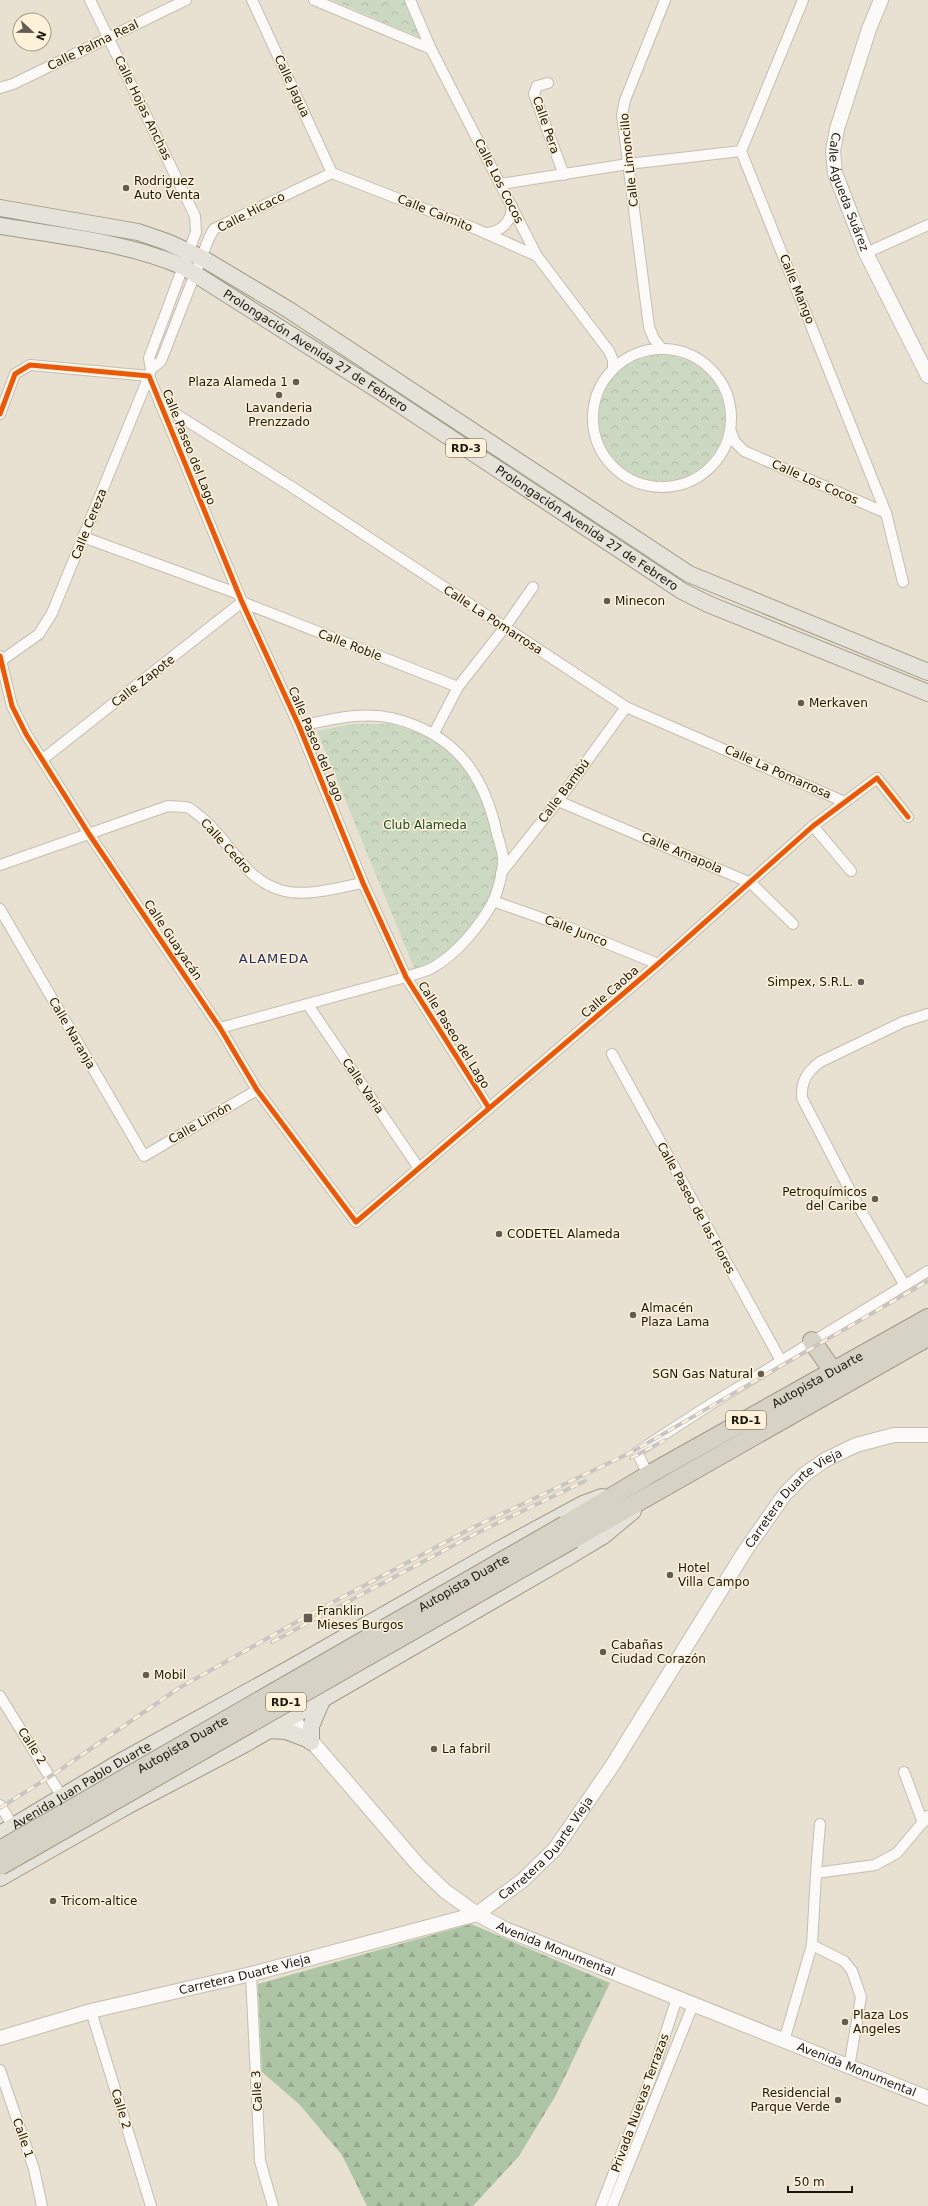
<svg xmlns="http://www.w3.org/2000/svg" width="928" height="2206" font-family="'DejaVu Sans',sans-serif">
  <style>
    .forest { fill: url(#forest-firs) }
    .park { fill: url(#park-crowns) }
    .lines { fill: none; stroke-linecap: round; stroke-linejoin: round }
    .street-casing { stroke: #c4beb1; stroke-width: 12 }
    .secondary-casing { stroke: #c4beb1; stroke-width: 16 }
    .primary-casing { stroke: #a09987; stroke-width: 18 }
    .highway-casing { stroke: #a09987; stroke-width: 20 }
    .street { stroke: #fcfaf8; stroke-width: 10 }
    .secondary { stroke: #fcfaf8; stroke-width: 14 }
    .primary { stroke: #e5e2d9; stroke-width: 16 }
    .highway { stroke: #d6d2c5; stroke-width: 18 }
    .rail-casing { stroke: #c9c6c2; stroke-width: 4 }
    .rail { stroke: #fef1d9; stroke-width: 2.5; stroke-dasharray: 8; stroke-linecap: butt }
    .highway-bridge-casing { stroke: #a09987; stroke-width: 20; stroke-linecap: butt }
    .highway-bridge { stroke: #d6d2c5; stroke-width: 18 }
    .cycleway-casing { stroke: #fef1d9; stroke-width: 8 }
    .cycleway { stroke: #e8590c; stroke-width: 5 }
    .poi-dot { fill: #635d51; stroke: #fef1d9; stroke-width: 1.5 }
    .labels { text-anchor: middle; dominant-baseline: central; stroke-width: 3; stroke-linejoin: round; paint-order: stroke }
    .shield { fill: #fef1d9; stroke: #60584a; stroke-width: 1 }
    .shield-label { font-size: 11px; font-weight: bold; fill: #1c170c }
    .street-label { font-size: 12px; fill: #1c170c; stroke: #fef1d9 }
    .poi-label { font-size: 12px; fill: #1c170c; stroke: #fef1d9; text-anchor: start }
    .park-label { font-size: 12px; fill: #154a20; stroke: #fef1d9 }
    .neighbourhood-label { font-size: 13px; letter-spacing: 1px; fill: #1e2d65; stroke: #fef1d9 }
  </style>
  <defs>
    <pattern id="forest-firs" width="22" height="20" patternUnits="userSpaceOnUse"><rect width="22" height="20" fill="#aec5a5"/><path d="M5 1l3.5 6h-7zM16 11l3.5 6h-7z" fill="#95a88d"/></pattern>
    <pattern id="park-crowns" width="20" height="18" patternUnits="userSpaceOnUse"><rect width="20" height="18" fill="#ccd9c2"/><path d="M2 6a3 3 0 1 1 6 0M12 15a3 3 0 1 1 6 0" fill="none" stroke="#afbaa6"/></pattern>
  </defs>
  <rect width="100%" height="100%" fill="#e8e0d0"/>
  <!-- forest -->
  <polygon class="forest" points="471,1924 610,1983 556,2095 519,2156 473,2206 367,2206 342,2155 300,2105 262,2072 258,1984"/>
  <!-- park -->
  <g class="park">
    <polygon points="332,0 405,0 421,38"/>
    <circle cx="662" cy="418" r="63"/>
    <polygon points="353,724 391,724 429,737 458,759 484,798 499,859 490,899 466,934 444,955 415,970 317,731"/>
  </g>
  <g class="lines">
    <defs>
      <g id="street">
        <polyline points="252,0 332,173"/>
        <polyline points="314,0 431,49"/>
        <polyline points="410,0 431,49 537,256 609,351 613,360 613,369"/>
        <polyline points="803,0 741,151 886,513 903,582"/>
        <polyline points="548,83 537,86 534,94 564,175"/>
        <polyline points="0,88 13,84 186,0"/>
        <polyline points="332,173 476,229 537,256"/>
        <polyline points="501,184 628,164 741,151"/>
        <path d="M485 233C501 232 511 223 512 206"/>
        <polyline points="866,253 928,225"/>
        <polyline points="662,349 654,339 649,327 622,115 625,100 665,0"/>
        <circle cx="662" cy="418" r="69"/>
        <polyline points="151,369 161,361 209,238 214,229 332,173"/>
        <polyline points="160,404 295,489 626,707 845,802"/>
        <polyline points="0,414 15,374 30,365 149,376 242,602 299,726 363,883 406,977 489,1108"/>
        <polyline points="730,429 735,442 744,451 886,513"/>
        <polyline points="83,537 239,594"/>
        <polyline points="0,656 12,706 26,734 89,834 220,1028 257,1090 356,1222 658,964 813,826 877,778 908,817"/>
        <polyline points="1,661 39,634 52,613 149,376 151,369 149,358 196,232 195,216 90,0"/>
        <polyline points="434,733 458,687 505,627 533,587"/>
        <polyline points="43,759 242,602 458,687"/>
        <polyline points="558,801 751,883 793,924"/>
        <polyline points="813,826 851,871"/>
        <path d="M0 865 168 806C174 807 183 806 189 808 193 810 198 815 201 817 231 841 243 881 284 891 308 897 339 887 363 883"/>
        <polyline points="501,873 558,801 626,707"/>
        <polyline points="493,901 567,927 658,964"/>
        <polyline points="0,909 144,1156 257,1090"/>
        <polyline points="308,1005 418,1167"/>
        <path d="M220 1028 406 977C414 974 424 972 432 968 457 954 479 927 493 902 498 891 504 869 503 857 502 849 499 841 497 834 484 773 454 733 392 718 361 711 329 720 299 726"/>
        <polyline points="612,1054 781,1361"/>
        <path d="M904 1284 856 1202 802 1098C801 1081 807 1072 820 1062L903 1022 928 1014"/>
        <polyline points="648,1475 637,1452 711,1404 928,1271"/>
        <polyline points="0,1696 62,1797"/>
        <polyline points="904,1772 923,1823"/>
        <polyline points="0,1805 13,1826"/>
        <polyline points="816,1873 820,1824"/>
        <polyline points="812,1945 844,1961 852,1971 861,1997 849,2067"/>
        <polyline points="251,1974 260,2161 273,2206"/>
        <polyline points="91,2011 151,2206"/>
        <polyline points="784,2041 812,1945 816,1873 875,1865 897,1853 928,1816"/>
        <polyline points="0,2070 34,2169 42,2206"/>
        <polyline points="601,2206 652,2075 677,1998"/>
        <polyline points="612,2206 693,2005"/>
      </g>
      <g id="secondary">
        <path id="s1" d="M881 0 869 29 837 129 833 151 835 173 866 253 928 376"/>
        <path id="s2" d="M284 1709 419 1866 445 1891 477 1914 505 1929 928 2098"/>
        <path id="s3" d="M0 2038 91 2011 251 1974 477 1914 523 1880 555 1849 612 1766 745 1551 785 1494 805 1474 825 1460 856 1445 894 1435H928"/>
      </g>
      <g id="primary">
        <polyline points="0,208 138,232 167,242 202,258 289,310 689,574 928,672"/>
        <path id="s4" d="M0 226C62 236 126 242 184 267L381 392 682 591 708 604 928 693"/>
        <polyline points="268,1730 286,1731 310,1740"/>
        <polyline points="311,1742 311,1726 323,1698"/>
        <path id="s5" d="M0 1834 120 1762 289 1669 498 1550 583 1504 602 1497"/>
        <polyline points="0,1878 127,1806 245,1744 568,1557 603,1536 633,1511"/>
      </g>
      <g id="highway">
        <polyline points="812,1341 833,1371"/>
        <path id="s6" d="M565 1525 648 1475 928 1318"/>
        <polyline points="573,1539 928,1337"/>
      </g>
    </defs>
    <!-- street casing -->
    <use href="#street" class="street-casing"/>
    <!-- secondary casing -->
    <use href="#secondary" class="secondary-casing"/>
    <!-- primary casing -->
    <use href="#primary" class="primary-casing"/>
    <!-- highway casing -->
    <use href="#highway" class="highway-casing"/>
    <!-- street -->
    <use href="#street" class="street"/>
    <!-- secondary -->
    <use href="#secondary" class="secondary"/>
    <!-- primary -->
    <use href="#primary" class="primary"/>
    <!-- highway -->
    <use href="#highway" class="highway"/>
    <defs>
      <g id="rail">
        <polyline points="631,1458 665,1440"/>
        <polyline points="272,1642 479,1532 585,1481"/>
        <polyline points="0,1808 57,1772 179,1688 307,1616 474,1527 632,1452 928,1281"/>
      </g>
    </defs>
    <!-- rail casing -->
    <use href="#rail" class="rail-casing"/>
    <!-- rail -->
    <use href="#rail" class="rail"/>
    <defs>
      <g id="highway-bridge">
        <path id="s7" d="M0 1850 565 1525"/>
        <polyline points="0,1866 573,1539"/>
      </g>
    </defs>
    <!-- highway-bridge casing -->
    <use href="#highway-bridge" class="highway-bridge-casing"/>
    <!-- highway-bridge -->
    <use href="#highway-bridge" class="highway-bridge"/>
    <defs>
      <g id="cycleway">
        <polyline points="0,414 15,374 30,365 149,376 242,602 299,726 363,883 406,977 489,1108"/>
        <polyline points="0,656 12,706 26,734 89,834 220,1028 257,1090 356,1222 658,964 813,826 877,778 908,817"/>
      </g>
    </defs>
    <!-- cycleway casing -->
    <use href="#cycleway" class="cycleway-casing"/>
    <!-- cycleway -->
    <use href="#cycleway" class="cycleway"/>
  </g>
  <!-- markers -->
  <g class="poi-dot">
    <circle cx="126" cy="188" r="4"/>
    <circle cx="296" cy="382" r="4"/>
    <circle cx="279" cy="395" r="4"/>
    <circle cx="607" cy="601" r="4"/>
    <circle cx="801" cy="703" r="4"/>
    <circle cx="861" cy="982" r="4"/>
    <circle cx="875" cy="1199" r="4"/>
    <circle cx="499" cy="1234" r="4"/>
    <circle cx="633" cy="1315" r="4"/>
    <circle cx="761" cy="1374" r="4"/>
    <circle cx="670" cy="1575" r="4"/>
    <rect x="303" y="1613" width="10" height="10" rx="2"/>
    <circle cx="603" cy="1652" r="4"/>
    <circle cx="146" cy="1675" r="4"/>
    <circle cx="434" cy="1749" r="4"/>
    <circle cx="53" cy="1901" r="4"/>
    <circle cx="845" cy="2022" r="4"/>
    <circle cx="838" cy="2100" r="4"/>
  </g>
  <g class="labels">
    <!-- shield labels -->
    <g class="shield">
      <rect x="446" y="439" width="40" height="18" rx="3"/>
      <rect x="726" y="1411" width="40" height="18" rx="3"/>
      <rect x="266" y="1693" width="40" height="18" rx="3"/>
    </g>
    <g class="shield-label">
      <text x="466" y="448">RD-3</text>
      <text x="746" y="1420">RD-1</text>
      <text x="286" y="1702">RD-1</text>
    </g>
    <!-- street labels -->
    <g class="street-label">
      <text transform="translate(93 45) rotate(-26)">Calle Palma Real</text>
      <text transform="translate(292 86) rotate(65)">Calle Jagua</text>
      <text transform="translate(143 108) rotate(64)">Calle Hojas Anchas</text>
      <text transform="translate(546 125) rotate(71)">Calle Pera</text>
      <text transform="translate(629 160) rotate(-96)">Calle Limoncillo</text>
      <text transform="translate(499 181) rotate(63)">Calle Los Cocos</text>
      <text stroke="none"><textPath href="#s1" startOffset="202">Calle Águeda Suárez</textPath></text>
      <text transform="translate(251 212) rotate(-27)">Calle Hicaco</text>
      <text transform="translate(435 213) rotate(22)">Calle Caimito</text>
      <text transform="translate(797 289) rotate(68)">Calle Mango</text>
      <text stroke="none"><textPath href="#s4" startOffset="345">Prolongación Avenida 27 de Febrero</textPath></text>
      <text transform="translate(189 447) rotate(68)">Calle Paseo del Lago</text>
      <text transform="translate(815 482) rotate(24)">Calle Los Cocos</text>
      <text transform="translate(89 524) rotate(-68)">Calle Cereza</text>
      <text stroke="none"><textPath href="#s4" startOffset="669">Prolongación Avenida 27 de Febrero</textPath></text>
      <text transform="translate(493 620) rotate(33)">Calle La Pomarrosa</text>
      <text transform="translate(350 645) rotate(21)">Calle Roble</text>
      <text transform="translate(143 681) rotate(-38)">Calle Zapote</text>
      <text transform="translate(316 744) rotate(67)">Calle Paseo del Lago</text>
      <text transform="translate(778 772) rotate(24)">Calle La Pomarrosa</text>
      <text transform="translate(564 791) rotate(-53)">Calle Bambú</text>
      <text transform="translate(226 846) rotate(48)">Calle Cedro</text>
      <text transform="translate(682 853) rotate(23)">Calle Amapola</text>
      <text transform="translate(576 931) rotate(21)">Calle Junco</text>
      <text transform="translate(173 940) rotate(56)">Calle Guayacán</text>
      <text transform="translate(610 992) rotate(-41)">Calle Caoba</text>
      <text transform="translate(72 1033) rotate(60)">Calle Naranja</text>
      <text transform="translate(454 1035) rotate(58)">Calle Paseo del Lago</text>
      <text transform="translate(363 1086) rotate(56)">Calle Varia</text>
      <text transform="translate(200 1123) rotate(-30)">Calle Limón</text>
      <text transform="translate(696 1208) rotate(61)">Calle Paseo de las Flores</text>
      <text stroke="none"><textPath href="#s6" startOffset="291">Autopista Duarte</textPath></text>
      <text stroke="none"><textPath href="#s3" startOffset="1021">Carretera Duarte Vieja</textPath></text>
      <text stroke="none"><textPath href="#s7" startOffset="535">Autopista Duarte</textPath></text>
      <text stroke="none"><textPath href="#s7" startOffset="211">Autopista Duarte</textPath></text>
      <text transform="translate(32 1746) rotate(57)">Calle 2</text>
      <text stroke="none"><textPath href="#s5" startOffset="95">Avenida Juan Pablo Duarte</textPath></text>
      <text stroke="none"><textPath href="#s3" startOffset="589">Carretera Duarte Vieja</textPath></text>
      <text stroke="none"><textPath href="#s2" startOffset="369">Avenida Monumental</textPath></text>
      <text stroke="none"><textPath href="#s3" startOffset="253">Carretera Duarte Vieja</textPath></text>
      <text stroke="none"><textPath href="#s2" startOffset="693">Avenida Monumental</textPath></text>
      <text transform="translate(257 2091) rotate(-93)">Calle 3</text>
      <text transform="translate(640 2103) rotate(-70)">Privada Nuevas Terrazas</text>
      <text transform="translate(121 2109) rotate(73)">Calle 2</text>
      <text transform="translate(23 2138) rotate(71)">Calle 1</text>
    </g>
    <!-- poi labels -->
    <g class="poi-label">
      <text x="134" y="181">Rodriguez<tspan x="134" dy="14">Auto Venta</tspan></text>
      <text x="288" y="382" text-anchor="end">Plaza Alameda 1</text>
      <text x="279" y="408" text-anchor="middle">Lavanderia<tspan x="279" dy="14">Prenzzado</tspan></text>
      <text x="615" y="601">Minecon</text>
      <text x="809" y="703">Merkaven</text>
      <text x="853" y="982" text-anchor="end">Simpex, S.R.L.</text>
      <text x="867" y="1192" text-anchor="end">Petroquímicos<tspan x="867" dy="14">del Caribe</tspan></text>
      <text x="507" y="1234">CODETEL Alameda</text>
      <text x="641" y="1308">Almacén<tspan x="641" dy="14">Plaza Lama</tspan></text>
      <text x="753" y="1374" text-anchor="end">SGN Gas Natural</text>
      <text x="678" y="1568">Hotel<tspan x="678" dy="14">Villa Campo</tspan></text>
      <text x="317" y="1611">Franklin<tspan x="317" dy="14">Mieses Burgos</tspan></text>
      <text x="611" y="1645">Cabañas<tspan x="611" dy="14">Ciudad Corazón</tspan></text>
      <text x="154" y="1675">Mobil</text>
      <text x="442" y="1749">La fabril</text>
      <text x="61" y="1901">Tricom-altice</text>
      <text x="853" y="2015">Plaza Los<tspan x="853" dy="14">Angeles</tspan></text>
      <text x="830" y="2093" text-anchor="end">Residencial<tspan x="830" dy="14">Parque Verde</tspan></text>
    </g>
    <!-- park labels -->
    <g class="park-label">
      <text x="425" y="825">Club Alameda</text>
    </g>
    <!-- neighbourhood labels -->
    <g class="neighbourhood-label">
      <text x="274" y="958">ALAMEDA</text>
    </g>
  </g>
  <!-- north arrow -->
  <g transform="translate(32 32) rotate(112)"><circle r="19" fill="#fef1d9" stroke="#a49a87"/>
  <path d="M0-3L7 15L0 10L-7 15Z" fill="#635d51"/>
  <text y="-6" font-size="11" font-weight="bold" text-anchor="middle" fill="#1c170c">N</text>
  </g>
  <!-- scale -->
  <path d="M788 2186v6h64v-6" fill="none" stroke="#1c170c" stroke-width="2"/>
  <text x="794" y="2186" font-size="12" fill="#1c170c" stroke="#fef1d9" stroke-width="3" paint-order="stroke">50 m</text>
</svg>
